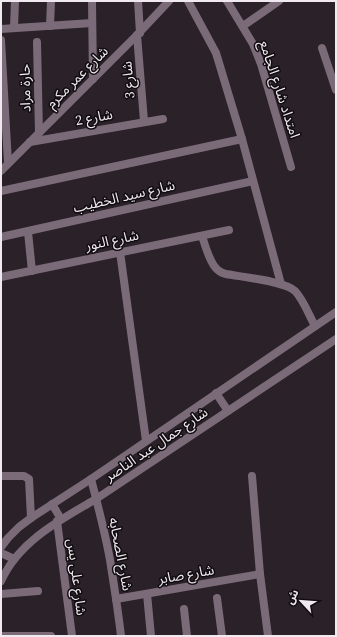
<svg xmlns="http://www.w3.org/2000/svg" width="337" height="637" font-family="'Source Serif 4','Noto Sans Arabic',serif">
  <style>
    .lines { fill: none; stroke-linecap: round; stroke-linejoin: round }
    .minor { stroke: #7b6b79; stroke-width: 8 }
    .tertiary { stroke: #7b6b79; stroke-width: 8 }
    .labels { text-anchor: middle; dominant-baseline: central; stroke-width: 3; stroke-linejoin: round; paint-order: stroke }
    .street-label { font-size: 14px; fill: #f0e9ef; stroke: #100c10 }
  </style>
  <rect width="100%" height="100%" fill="#2a2129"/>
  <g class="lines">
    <!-- minor -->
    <g class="minor">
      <polyline points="92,1 93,79"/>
      <polyline points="138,1 140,33"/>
      <polyline points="188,1 216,53 242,139 281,284"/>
      <polyline points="227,1 253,44 261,64 291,167"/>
      <polyline points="50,26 51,1"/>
      <polyline points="243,26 279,1"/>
      <polyline points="14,28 15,1"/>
      <polyline points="1,29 92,23"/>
      <polyline points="137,35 144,121"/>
      <polyline points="1,40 8,163"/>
      <polyline points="37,42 39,133"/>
      <polyline points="322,48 336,90"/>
      <polyline points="30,142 163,119"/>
      <polyline points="1,171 137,35 169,1"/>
      <polyline points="1,191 242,139"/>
      <polyline points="28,232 32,271"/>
      <path d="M202 236C205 245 209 260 215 267 218 271 222 273 226 274 242 277 284 281 295 291 303 299 309 315 315 326"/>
      <polyline points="1,237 253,181"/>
      <polyline points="120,252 146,441"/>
      <polyline points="1,277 229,230"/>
      <polyline points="1,476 24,476 29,479 31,518"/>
      <polyline points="252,476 260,574 268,636"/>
      <path d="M91 479C98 506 105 532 110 560 114 585 118 610 121 636"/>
      <polyline points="52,504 61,519"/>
      <polyline points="57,521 72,636"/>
      <polyline points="1,553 14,559"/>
      <polyline points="1,594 38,591"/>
      <polyline points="147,594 151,636"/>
      <polyline points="217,598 222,636"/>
      <polyline points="116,599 260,574"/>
      <polyline points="184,609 187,636"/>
      <polyline points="1,636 51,636"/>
    </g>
    <!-- tertiary -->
    <g class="tertiary">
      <polyline points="216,393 228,411"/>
      <polyline points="1,547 8,538 19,527 31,518 91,479 336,312"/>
      <path d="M1 581C19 541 60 520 96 499L336 339"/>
    </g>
  </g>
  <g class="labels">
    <!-- street labels -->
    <g class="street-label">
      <text transform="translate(77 77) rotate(-45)">شارع عمر مكرم</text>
      <text transform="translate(128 80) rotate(-95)">شارع 3</text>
      <text transform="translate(25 88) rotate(-91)">حارة مراد</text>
      <text transform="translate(280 89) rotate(72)">امتداد شارع الجامع</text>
      <text transform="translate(94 117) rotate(-10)">شارع 2</text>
      <text transform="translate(124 196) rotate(-13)">شارع سيد الخطيب</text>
      <text transform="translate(112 240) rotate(-12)">شارع النور</text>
      <text transform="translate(156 444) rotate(-34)">شارع جمال عبد الناصر</text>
      <text transform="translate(121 554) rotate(79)">شارع الصحابه</text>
      <text transform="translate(186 574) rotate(-10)">شارع صابر</text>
      <text transform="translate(77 577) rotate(83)">شارع على يس</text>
    </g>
  </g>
  <!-- border -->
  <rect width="337" height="637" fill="none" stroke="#f0e9ef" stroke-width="4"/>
  <!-- north arrow -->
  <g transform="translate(301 601) rotate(296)" stroke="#100c10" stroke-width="3" paint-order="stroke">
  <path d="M0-3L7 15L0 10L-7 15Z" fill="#f0e9ef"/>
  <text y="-6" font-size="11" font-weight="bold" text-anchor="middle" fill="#f0e9ef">ش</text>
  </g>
</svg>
